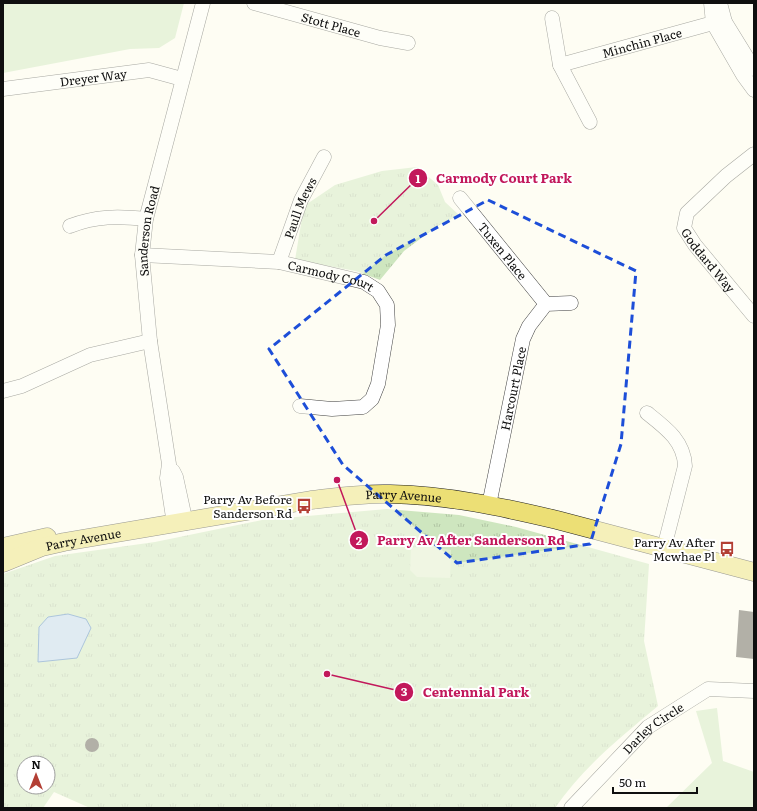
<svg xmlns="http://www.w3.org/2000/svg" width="757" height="811" font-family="Literata,serif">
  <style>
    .grass { fill: #cee6bf }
    .park { fill: url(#park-tufts); fill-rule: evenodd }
    .pitch { fill: #dfeed0 }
    .water { fill: #bcd6f1; stroke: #4a81c1 }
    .building { fill: #57524d }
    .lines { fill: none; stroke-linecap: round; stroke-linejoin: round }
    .minor-casing { stroke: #424242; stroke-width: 15 }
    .major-casing { stroke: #202020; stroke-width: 19 }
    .minor { stroke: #fff; stroke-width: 14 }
    .major { stroke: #ecdf75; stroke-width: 18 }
    .marked { fill: none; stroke: #1d4ed8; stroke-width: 3; stroke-dasharray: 8 5; stroke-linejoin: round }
    .labels { text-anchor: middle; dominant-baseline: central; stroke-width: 4; stroke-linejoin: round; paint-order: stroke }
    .street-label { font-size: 12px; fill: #0f0f0f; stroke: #fff }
    .poi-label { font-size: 12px; fill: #0f0f0f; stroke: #fff; text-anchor: end }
    .leader { fill: none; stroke: #c2185b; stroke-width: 1.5 }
    .callout-dot { fill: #c2185b; stroke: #fff; stroke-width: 1.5 }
    .mark-label { font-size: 12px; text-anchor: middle; font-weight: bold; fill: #fff }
    .callout-label { font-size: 13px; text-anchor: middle; font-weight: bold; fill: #c2185b; stroke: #fff; stroke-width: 4; stroke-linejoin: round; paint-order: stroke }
  </style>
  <defs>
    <pattern id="park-tufts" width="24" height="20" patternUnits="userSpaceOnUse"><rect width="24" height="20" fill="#cee6bf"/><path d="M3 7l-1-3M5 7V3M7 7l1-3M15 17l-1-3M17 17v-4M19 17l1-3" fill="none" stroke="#b0c4a3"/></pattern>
  </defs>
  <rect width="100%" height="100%" fill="#fefdf3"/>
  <!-- grass -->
  <g class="grass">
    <polygon points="3,3 184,3 175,38 159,48 130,49 3,73"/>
    <polygon points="717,708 723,761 754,772 754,808 666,808 712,763 696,711"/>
  </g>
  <!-- park -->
  <g class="park">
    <polygon points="417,167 438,185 445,202 459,215 436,227 404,251 380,280 356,271 295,260 304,206 335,185 382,171"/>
    <path d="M387 509 459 515 516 527 649 564 644 641 658 706C621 737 583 767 555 808H90L54 792 43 808H3V574L55 556 155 542 262 520ZM24 763H48V787H24Z"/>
  </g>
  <!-- pitch -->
  <polygon class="pitch" points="426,546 451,550 450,578 417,577 410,570 411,548"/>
  <!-- water -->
  <polygon class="water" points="68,614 86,619 91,628 77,658 38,662 39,627 48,617"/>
  <!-- building -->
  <g class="building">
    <polygon points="739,610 754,612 754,659 736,657"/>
    <circle cx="92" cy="745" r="7"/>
  </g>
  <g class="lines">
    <defs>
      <g id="minor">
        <path id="s1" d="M254 3 380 38 408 43"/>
        <polyline points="711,3 713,23 743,75 754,90"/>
        <polyline points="720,3 725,22 754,69"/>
        <polyline points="552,18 560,65 590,122"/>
        <path id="s2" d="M560 65 713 23 725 22"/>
        <path id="s3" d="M3 89 149 70 182 79"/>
        <path id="s4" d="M754 154 726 176 687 213 684 228 695 245 754 316"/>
        <path id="s5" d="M460 198 546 304"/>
        <path d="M70 226C96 216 118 216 146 219"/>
        <path id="s6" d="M142 255 279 262 364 282 378 291 387 305 388 325 378 384 372 399 363 407 332 409 300 406"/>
        <path id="s7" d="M279 262 301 200 324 157"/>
        <polyline points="3,391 22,386 90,355 150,341"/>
        <path d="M647 413C666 428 684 441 685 466L664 548"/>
        <polyline points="173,471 176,477 186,523"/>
        <path id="s8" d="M489 505 523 339 529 326 546 304 571 303"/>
        <path id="s9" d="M174 524 167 478 169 464 150 341 142 255 146 219 203 3"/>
        <path id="s10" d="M571 808 648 727 708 689 754 691"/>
      </g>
      <g id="major">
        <polyline points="3,547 47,537"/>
        <path id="s11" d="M3 563 42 547 64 542 311 500C337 497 363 493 390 494 447 495 502 507 557 520 623 537 688 555 754 572"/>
      </g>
    </defs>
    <!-- minor casing -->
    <use href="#minor" class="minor-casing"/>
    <!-- major casing -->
    <use href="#major" class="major-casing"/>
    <!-- minor -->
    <use href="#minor" class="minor"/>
    <!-- major -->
    <use href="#major" class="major"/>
  </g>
  <!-- marked area -->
  <path d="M0 0H757V811H0ZM488 200 636 271 621 444 590 544 457 563 343 465 269 349 386 255Z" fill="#fefdf3" fill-opacity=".55" fill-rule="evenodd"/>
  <path class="marked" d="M488 200 636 271 621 444 590 544 457 563 343 465 269 349 386 255Z"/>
  <!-- icons -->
  <defs>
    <symbol id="bus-bare" viewBox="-9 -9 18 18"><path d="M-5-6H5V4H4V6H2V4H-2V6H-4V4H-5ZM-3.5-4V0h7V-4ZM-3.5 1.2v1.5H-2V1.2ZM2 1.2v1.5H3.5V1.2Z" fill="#b33f34" stroke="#fff" stroke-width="2.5" paint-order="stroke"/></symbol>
  </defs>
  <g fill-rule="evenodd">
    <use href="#bus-bare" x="293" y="495" width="22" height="22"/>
    <use href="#bus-bare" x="716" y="538" width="22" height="22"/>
  </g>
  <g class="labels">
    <!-- street labels -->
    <g class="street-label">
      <text stroke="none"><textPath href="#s1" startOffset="80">Stott Place</textPath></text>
      <text stroke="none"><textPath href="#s2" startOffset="85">Minchin Place</textPath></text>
      <text stroke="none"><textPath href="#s3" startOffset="91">Dreyer Way</textPath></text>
      <text stroke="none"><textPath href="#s7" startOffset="58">Paull Mews</textPath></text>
      <text stroke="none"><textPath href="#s9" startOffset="296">Sanderson Road</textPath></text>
      <text stroke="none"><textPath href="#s5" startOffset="68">Tuxen Place</textPath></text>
      <text stroke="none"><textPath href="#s4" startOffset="145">Goddard Way</textPath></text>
      <text stroke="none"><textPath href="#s6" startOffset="191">Carmody Court</textPath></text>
      <text stroke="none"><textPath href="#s8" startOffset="119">Harcourt Place</textPath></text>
      <text stroke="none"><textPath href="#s11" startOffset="408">Parry Avenue</textPath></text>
      <text stroke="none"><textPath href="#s11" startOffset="84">Parry Avenue</textPath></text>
      <text stroke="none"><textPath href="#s10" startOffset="115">Darley Circle</textPath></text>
    </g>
    <!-- poi labels -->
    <g class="poi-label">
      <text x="292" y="499">Parry Av Before<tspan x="292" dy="14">Sanderson Rd</tspan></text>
      <text x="715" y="542">Parry Av After<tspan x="715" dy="14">Mcwhae Pl</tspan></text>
    </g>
  </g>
  <!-- callouts -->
  <path class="leader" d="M374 221L418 178M337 480L359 540M327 674L404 692"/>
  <g class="callout-dot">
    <circle cx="374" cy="221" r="4"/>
    <circle cx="337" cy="480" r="4"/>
    <circle cx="327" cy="674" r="4"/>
    <circle cx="418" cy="178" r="10"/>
    <circle cx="359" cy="540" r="10"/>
    <circle cx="404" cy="692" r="10"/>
  </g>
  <g class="mark-label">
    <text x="418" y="183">1</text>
    <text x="359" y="545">2</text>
    <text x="404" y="696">3</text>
  </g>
  <g class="callout-label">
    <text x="504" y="183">Carmody Court Park</text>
    <text x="471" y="545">Parry Av After Sanderson Rd</text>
    <text x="476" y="697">Centennial Park</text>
  </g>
  <!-- border -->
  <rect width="757" height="811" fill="none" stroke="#0f0f0f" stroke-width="8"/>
  <!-- north arrow -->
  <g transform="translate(36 775)"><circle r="19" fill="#ffffff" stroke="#9f9f9f"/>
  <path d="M0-3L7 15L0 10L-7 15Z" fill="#b33f34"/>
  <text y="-6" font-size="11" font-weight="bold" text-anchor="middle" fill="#0f0f0f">N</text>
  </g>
  <!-- scale -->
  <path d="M613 787v6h84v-6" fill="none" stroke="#0f0f0f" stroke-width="2"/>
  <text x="619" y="787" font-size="12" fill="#0f0f0f" stroke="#ffffff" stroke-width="3" paint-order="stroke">50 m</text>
</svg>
